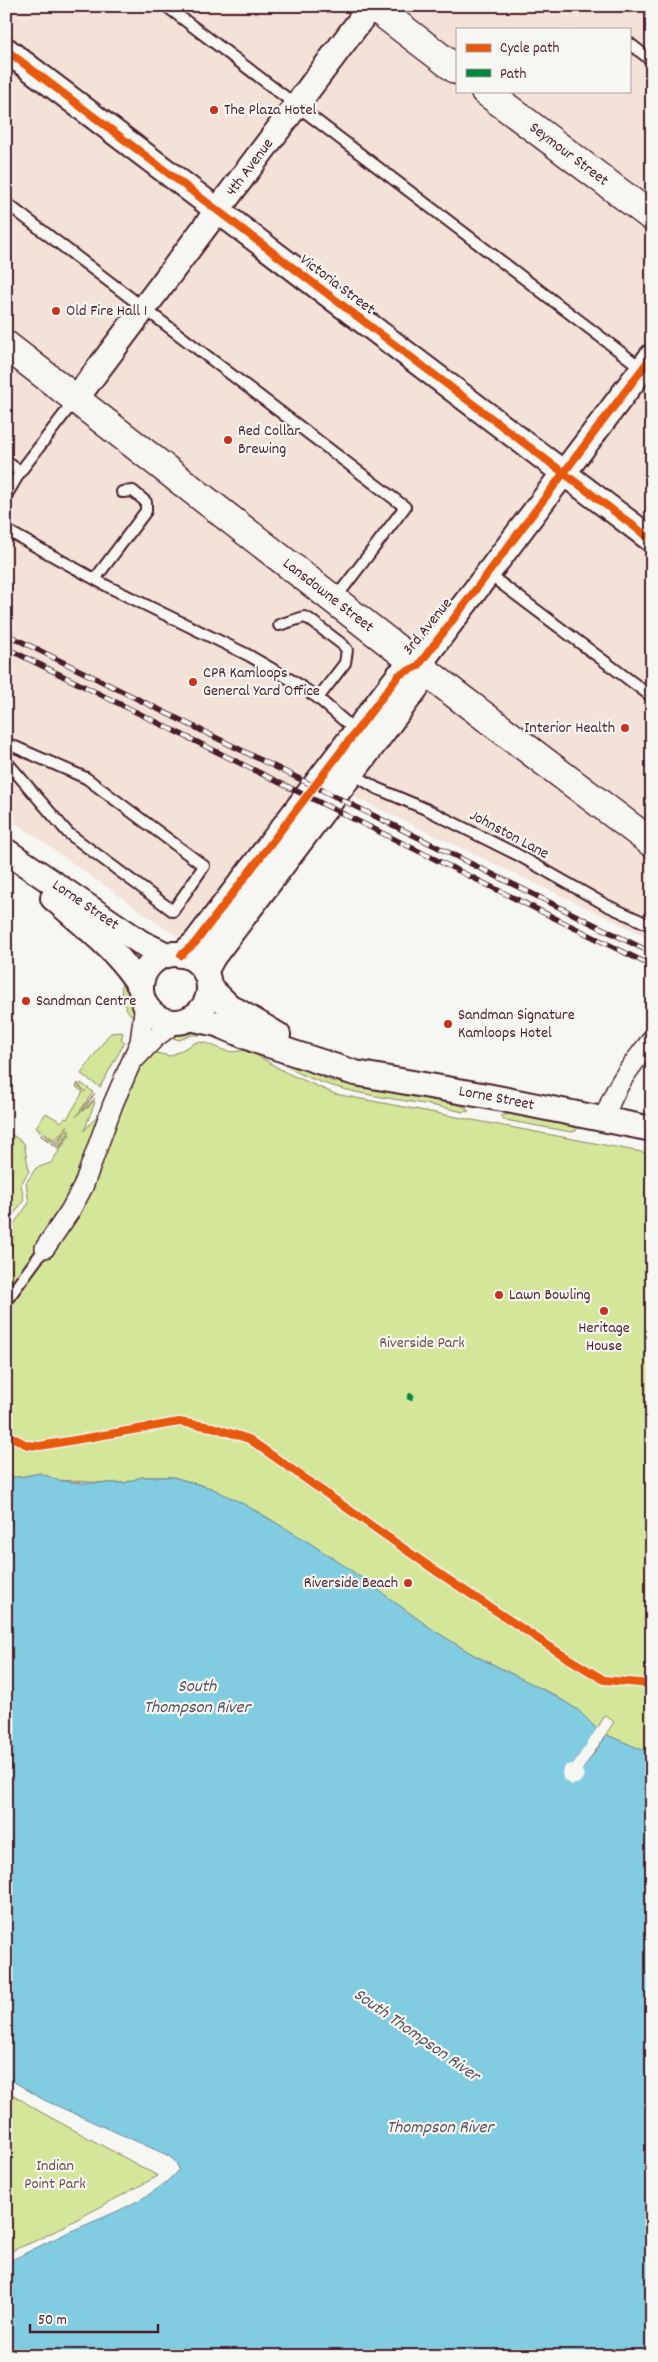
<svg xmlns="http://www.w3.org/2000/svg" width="658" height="2362" font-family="Dekko,sans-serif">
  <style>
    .built { fill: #f2e2d8; fill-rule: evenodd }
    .green { fill: #d3e69a; stroke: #8e8262 }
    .water { fill: #82cce2; stroke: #6c8799 }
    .pier { fill: #f6f6f2 }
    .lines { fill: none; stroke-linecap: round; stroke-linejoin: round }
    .service-casing { stroke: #4a1f2b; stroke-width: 14 }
    .minor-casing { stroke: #4a1f2b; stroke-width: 22 }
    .tertiary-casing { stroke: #4a1f2b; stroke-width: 28 }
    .secondary-casing { stroke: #4a1f2b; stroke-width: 31 }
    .service { stroke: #f6f6f2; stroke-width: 10 }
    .minor { stroke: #f6f6f2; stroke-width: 19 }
    .tertiary { stroke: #f6f6f2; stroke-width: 24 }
    .secondary { stroke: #f6f6f2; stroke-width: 28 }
    .rail-casing { stroke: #4a1f2b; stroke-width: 5.5 }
    .rail { stroke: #f6f6f2; stroke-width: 4; stroke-dasharray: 11; stroke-linecap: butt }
    .quiet { stroke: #00873e; stroke-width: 6; stroke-dasharray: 12 6; stroke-linecap: butt }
    .cycleway-casing { stroke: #f6f6f2; stroke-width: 11 }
    .cycleway { stroke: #e8590c; stroke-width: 8 }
    .poi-dot { fill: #c8321e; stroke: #f6f6f2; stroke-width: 2 }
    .labels { text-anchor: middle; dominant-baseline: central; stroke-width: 4.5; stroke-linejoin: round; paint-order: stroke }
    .poi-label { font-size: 16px; fill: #4a1f2b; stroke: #f6f6f2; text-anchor: start }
    .street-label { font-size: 16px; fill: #4a1f2b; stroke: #f6f6f2 }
    .park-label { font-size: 16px; fill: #6c5147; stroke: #f6f6f2 }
    .water-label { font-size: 18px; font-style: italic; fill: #5b5362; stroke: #f6f6f2 }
  </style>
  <rect width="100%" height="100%" fill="#f6f6f2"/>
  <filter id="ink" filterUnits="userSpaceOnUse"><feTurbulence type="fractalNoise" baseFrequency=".02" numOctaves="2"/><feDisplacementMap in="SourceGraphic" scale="10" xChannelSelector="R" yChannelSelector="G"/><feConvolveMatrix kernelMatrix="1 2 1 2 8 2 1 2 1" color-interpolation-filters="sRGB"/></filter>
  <g filter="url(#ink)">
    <!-- built -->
    <path class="built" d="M6 6H652V939L350 795 347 742 342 730 278 819 188 935 176 936 6 816ZM457 29H629V91H457Z"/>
    <!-- green -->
    <g class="green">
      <path d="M122 979 132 989 136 1020C123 1009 120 995 122 979Z"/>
      <polygon points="187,1028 207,1029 206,1035 192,1035 179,1040 168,1036"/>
      <polygon points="120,1032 123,1033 121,1039 125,1042 100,1087 81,1074 107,1037 111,1033"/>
      <path d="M197 1042C218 1042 222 1058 246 1049L287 1073 335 1094 652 1154V1754L607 1735 582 1770 614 1722 605 1715 597 1729 578 1710 552 1694 472 1654 433 1630 328 1555 260 1513 211 1488 173 1477H142L124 1483H106L57 1480 40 1473 20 1477H6V1222L13 1225 29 1203 26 1183 36 1168 51 1163 70 1134 59 1149 40 1135 59 1147 70 1131 59 1145 38 1131 58 1143 69 1128 57 1141 68 1125 55 1140 36 1127 46 1113 61 1122 65 1118 67 1119 83 1092 76 1087 78 1083V1086L86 1092 79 1086 81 1083 93 1092 76 1117 95 1093 82 1112 95 1098 87 1109 93 1101 95 1102 84 1131 151 1052 170 1056Z"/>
      <path d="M276 1057 331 1081 461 1105 469 1111 463 1112C400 1096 330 1098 275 1059Z"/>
      <polygon points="510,1114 578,1127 576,1131 571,1132 505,1120 500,1116"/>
      <polygon points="6,1134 11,1134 24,1143 29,1171 21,1184 24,1200 11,1218 6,1218"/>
      <polygon points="6,2090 37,2110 158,2176 40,2239 6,2253"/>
    </g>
    <!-- water -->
    <path class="water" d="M40 1473 57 1480 80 1483H124L142 1477H173L211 1488 240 1502 302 1538 348 1568 433 1630 472 1654 552 1694 578 1710 597 1729 573 1764 582 1770 607 1735 652 1754V2356H6V2263C27 2252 48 2242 69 2232 103 2217 155 2199 179 2169L175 2161 167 2155 44 2100 6 2077V1477H20Z"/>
    <!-- pier -->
    <polygon class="pier" points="598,1727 599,1730 578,1762 583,1764 607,1732 582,1770 584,1777 579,1783 572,1785 563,1779 562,1772 566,1765 573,1764"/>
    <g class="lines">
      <defs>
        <g id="service">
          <polyline points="166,6 652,376"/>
          <polyline points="629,43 652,61"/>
          <polyline points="6,203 405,507 335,599"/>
          <polyline points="6,461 20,472"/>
          <polyline points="6,496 20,472 75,400"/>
          <polyline points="6,530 109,587 248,655 293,681 318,698 357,732"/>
          <polyline points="487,573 652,697"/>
          <polyline points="95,579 146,511 146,502 133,491 122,492"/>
          <polyline points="279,625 304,617 309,619 343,645 347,650 345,663 318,698"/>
          <polyline points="6,743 86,778 204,866 173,911 68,833 6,761"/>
          <polyline points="352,773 376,788 428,810 518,855 606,905 652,926"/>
          <polyline points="6,1301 45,1248"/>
        </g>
        <g id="minor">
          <polyline points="136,1058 155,1038 176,1022"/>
          <path d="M604 1120C615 1084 630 1068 652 1039"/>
          <polyline points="45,1248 70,1211 83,1187 113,1104 140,1042 145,1003"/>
        </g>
        <g id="tertiary">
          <polyline points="6,50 652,540"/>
          <path id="s1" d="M75 400 371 6"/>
          <path id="s2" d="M6 851 140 942 167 955"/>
          <path d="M53 898C85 926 119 951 141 988"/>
          <circle cx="175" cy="988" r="34"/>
          <polyline points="181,955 195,943 399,675 418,666 652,356"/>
          <polyline points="205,972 213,957 417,687 418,666"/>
          <polyline points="209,987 229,1006 278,1035"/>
          <path id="s3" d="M190 1018 217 1024 257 1041 355 1073 487 1096 652 1129"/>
        </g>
        <g id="secondary">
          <polyline points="373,6 457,70"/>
          <path id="s4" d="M485 91 652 217"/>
          <path id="s5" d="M6 345 459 697 652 843"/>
        </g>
      </defs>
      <!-- service casing -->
      <use href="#service" class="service-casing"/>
      <!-- minor casing -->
      <use href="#minor" class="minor-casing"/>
      <!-- tertiary casing -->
      <use href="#tertiary" class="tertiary-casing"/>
      <!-- secondary casing -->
      <use href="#secondary" class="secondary-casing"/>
      <!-- service -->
      <use href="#service" class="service"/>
      <!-- minor -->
      <use href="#minor" class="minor"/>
      <!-- tertiary -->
      <use href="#tertiary" class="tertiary"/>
      <!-- secondary -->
      <use href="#secondary" class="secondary"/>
      <defs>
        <g id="rail">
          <polyline points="6,634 652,953"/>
          <polyline points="6,648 652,966"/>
        </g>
      </defs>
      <!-- rail casing -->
      <use href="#rail" class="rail-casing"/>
      <!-- rail -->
      <use href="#rail" class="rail"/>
      <!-- quiet -->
      <polyline class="quiet" points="409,1400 412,1394"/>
      <defs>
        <g id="cycleway">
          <polyline points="6,50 652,540"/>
          <polyline points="181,955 195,943 399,675 418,666 652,356"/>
          <polyline points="6,1434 27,1445 40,1446 179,1422 212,1427 249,1439 440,1574 561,1654 604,1680 652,1684"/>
        </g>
      </defs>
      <!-- cycleway casing -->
      <use href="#cycleway" class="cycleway-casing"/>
      <!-- cycleway -->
      <use href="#cycleway" class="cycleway"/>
    </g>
  </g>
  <!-- markers -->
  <g class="poi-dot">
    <circle cx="214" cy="110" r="5"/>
    <circle cx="56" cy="311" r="5"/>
    <circle cx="228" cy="440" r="5"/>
    <circle cx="193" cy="682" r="5"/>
    <circle cx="625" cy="728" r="5"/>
    <circle cx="26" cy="1001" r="5"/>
    <circle cx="448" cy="1024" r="5"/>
    <circle cx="499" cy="1295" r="5"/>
    <circle cx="604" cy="1311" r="5"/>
    <circle cx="408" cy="1583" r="5"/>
  </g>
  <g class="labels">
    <!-- poi labels -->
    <g class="poi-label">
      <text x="224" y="110">The Plaza Hotel</text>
      <text x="66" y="311">Old Fire Hall 1</text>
      <text x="238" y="431">Red Collar<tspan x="238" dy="18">Brewing</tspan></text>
      <text x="203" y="673">CPR Kamloops<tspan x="203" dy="18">General Yard Office</tspan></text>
      <text x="615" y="728" text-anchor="end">Interior Health</text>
      <text x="36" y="1001">Sandman Centre</text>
      <text x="458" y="1015">Sandman Signature<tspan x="458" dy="18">Kamloops Hotel</tspan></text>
      <text x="509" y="1295">Lawn Bowling</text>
      <text x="604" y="1328" text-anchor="middle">Heritage<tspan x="604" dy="18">House</tspan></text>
      <text x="398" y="1583" text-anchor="end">Riverside Beach</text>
    </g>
    <!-- street labels -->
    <g class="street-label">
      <text stroke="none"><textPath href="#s4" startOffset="105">Seymour Street</textPath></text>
      <text stroke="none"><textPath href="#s1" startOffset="291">4th Avenue</textPath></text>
      <text transform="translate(337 285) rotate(37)">Victoria Street</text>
      <text stroke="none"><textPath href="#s5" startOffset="408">Lansdowne Street</textPath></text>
      <text transform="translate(428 627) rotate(-51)">3rd Avenue</text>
      <text transform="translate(509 835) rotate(28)">Johnston Lane</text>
      <text stroke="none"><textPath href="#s2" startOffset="96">Lorne Street</textPath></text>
      <text stroke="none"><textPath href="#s3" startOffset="318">Lorne Street</textPath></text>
    </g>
    <!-- park labels -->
    <g class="park-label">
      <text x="422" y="1343">Riverside Park</text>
      <text x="55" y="2166">Indian<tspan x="55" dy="18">Point Park</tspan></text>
    </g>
    <!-- water labels -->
    <g class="water-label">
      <text x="197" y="1687">South<tspan x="197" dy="21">Thompson River</tspan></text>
      <text transform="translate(416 2036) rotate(35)">South Thompson River</text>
      <text x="440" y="2128">Thompson River</text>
    </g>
  </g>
  <!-- margin -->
  <rect width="658" height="2362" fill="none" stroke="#f6f6f2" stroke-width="25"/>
  <rect x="12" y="12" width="633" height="2337" fill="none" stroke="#4a1f2b" stroke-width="2" filter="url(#ink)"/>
  <!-- legend -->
  <rect x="456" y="28" width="175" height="65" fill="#f6f6f2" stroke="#b1a0a2"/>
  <rect x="466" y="44" width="25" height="8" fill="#e8590c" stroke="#b1a0a2"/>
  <text x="500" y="52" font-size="15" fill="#4a1f2b">Cycle path</text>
  <rect x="466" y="69" width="25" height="8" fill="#00873e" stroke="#b1a0a2"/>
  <text x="500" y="78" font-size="15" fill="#4a1f2b">Path</text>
  <!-- scale -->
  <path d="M30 2324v8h128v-8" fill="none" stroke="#4a1f2b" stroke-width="2.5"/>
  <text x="38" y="2324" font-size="15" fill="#4a1f2b" stroke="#f6f6f2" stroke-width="4" paint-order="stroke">50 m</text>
</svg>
